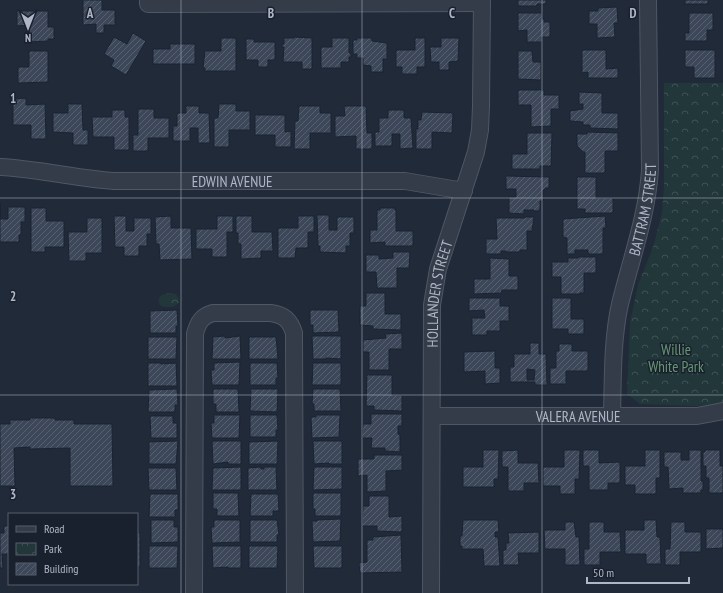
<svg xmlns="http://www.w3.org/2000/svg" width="723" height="593" font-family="'PT Sans Narrow',sans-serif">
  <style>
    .park { fill: url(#park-crowns) }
    .building { fill: url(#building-hatch); stroke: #1b2330; fill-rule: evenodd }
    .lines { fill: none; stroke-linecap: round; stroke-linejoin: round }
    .street-casing { stroke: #4f5764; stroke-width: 18 }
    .street { stroke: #343c49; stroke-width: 16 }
    .grid { fill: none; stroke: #afb7c6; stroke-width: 1; stroke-opacity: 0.55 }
    .labels { text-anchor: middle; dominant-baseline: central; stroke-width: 3; stroke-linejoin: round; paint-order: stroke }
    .street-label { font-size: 15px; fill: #afb7c6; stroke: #1a212e }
    .park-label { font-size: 15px; fill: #669772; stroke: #1a212e }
    .grid-label { font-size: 13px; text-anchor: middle; font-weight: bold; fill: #afb7c6; stroke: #1a212e; stroke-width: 3; stroke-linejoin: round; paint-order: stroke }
  </style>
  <defs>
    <pattern id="park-crowns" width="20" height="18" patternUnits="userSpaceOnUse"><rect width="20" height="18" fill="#22373a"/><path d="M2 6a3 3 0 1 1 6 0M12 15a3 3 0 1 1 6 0" fill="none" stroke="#405255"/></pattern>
    <pattern id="building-hatch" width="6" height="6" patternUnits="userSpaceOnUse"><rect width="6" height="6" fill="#3c4859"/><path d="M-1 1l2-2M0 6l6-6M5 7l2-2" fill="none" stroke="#56606f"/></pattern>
  </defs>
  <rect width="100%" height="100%" fill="#202a39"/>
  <!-- park -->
  <g class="park">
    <polygon points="664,83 723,83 723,404 694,406 640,404 627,394 630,322 638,285 653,247 662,213 664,186"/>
    <path d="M169 293C176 293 179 295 179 303L173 307H163L160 305C156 297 161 294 169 293Z"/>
  </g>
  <!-- building -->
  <g class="building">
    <polygon points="83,0 102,0 102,10 115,10 115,25 104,25 104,33 96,33 96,24 83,25"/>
    <polygon points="518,0 546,0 546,4 537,4 537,6 518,6"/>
    <rect x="685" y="0" width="23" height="4"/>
    <polygon points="617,7 618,23 614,23 615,37 597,38 597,24 589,24 589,11 598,11 598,8"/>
    <polygon points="17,11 48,11 48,27 54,27 54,39 48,39 48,41 29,42 29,25 17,26"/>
    <polygon points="518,13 542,13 542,19 544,19 544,22 550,22 550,37 542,37 542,42 527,42 527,30 518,31"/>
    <polygon points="689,13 713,13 713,30 707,30 707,41 685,41 685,33 689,33"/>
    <polygon points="133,33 146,41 126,75 111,66 114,60 104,54 114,37 127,44"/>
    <polygon points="294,37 312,38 312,69 302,69 302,62 283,62 284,47 282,47 282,44 284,44 284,38 294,38"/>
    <polygon points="221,38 236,38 236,71 205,71 205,68 203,68 205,51 221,51"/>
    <polygon points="332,38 349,38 349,53 351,53 351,57 349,57 349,62 341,62 341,68 321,68 321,47 332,47"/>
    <polygon points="357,38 372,38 372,41 387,43 387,59 383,59 383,72 371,72 371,66 363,65 363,58 357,58 357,54 353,54 353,40 357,40"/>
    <polygon points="415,38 425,38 425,67 417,67 417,74 402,74 402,67 396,67 396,50 415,50"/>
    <polygon points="441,38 459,38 458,61 449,62 449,70 439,70 439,62 431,62 430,47 441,47"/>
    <polygon points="246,39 254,39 254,42 275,42 275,60 268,60 268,67 258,67 258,60 246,60"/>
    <polygon points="170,44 195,44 195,64 153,64 153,49 170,49"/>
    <polygon points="582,50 606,50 606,69 618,68 618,78 588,78 588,72 582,73"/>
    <polygon points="685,50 715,50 715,78 694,78 694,67 685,67"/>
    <polygon points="29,51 48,51 48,82 18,83 18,67 29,67"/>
    <polygon points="518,51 532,51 533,62 541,62 541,80 518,79"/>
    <polygon points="518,90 544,90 544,95 559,95 559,109 551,109 551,126 531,127 531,105 518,105"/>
    <polygon points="579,92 602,93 602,113 618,113 618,129 590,128 590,125 583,125 583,122 570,121 570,111 583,109 583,104 579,104"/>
    <polygon points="26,98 26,105 45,104 46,139 31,139 31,125 13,125 13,104 15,104 15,99"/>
    <polygon points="68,104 82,104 83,130 88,130 88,145 73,145 73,133 53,132 53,113 68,113"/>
    <polygon points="219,104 236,104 236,111 250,111 250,130 229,130 229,147 214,147 214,118 218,118"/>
    <polygon points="186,106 199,106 199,113 209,113 210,143 198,143 198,128 190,128 190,141 173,141 173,126 177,126 177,113 186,113"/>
    <polygon points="299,106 320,106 320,113 331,113 331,133 310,133 310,149 294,149 295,121 298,121"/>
    <polygon points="344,106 366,106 367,133 372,133 372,149 356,149 356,136 335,137 335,116 345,116"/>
    <polygon points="138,109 154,109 154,118 169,118 169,138 148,138 148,151 133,151 133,135 138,135"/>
    <polygon points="112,110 125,110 125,117 129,117 129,150 114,150 114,137 93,137 92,117 112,117"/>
    <polygon points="388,110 404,110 404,118 411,118 413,148 400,149 400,134 392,134 392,146 375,146 375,132 379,132 379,118 388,118"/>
    <polygon points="422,112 453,113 452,133 432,132 432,149 416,149 416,129 418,129 418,120 421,120"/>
    <polygon points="255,115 285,115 285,132 291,131 291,147 275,147 275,135 255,135"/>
    <polygon points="587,132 618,133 618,151 605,151 605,173 585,173 585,152 583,152 577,146 577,134 587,134"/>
    <polygon points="527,133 552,133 551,166 540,166 540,169 512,169 512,154 527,154"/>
    <polygon points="506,176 549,177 549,188 545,188 545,190 543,190 543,201 540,201 540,210 539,210 539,211 534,211 534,210 524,210 524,214 509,213 509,197 516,197 516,189 506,189"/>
    <polygon points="577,177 596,177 596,198 613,198 613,213 585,213 585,209 577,209"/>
    <polygon points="0,203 0,219 8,219 8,207 25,207 25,222 21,222 21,235 19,235 19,242 0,242"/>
    <polygon points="31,208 46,208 46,221 64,221 64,247 45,247 45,252 31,252"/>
    <polygon points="380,208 395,208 395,210 396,210 396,231 413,231 413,246 385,246 385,242 370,243 370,230 377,230 377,210 380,210"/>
    <polygon points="317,215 329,215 329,230 337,230 337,217 354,217 354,233 350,233 350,246 346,246 346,253 320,252 320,246 318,246"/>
    <polygon points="114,216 126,216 126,231 134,231 134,218 151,218 151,234 147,234 147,246 139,246 139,256 124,256 124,247 115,247"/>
    <polygon points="171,216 171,228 191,228 192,259 160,260 159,244 156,244 155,217"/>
    <polygon points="217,216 233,216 233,232 227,232 227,257 212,257 212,249 196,249 196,229 217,229"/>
    <polygon points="236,216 252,216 252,232 272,232 273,251 261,251 261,258 241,259 241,244 238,244 238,233 236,233"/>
    <polygon points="298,216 314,216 314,232 308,232 308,248 296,248 295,258 278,258 278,228 298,228"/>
    <polygon points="605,216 606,228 603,228 603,254 588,254 588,250 575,250 575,254 567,254 567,238 563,237 563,219"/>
    <polygon points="525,217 534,217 532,231 527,231 527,250 520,250 520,252 506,252 506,251 501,251 501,254 486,254 486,239 497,239 496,218 525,218"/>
    <polygon points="87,218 102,218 102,253 86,253 86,261 69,261 68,232 87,232"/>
    <polygon points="393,252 410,252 409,268 397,268 397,288 377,288 376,272 366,272 366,255 379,255 379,259 393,258"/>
    <polygon points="578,257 596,257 596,273 584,273 584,293 580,293 580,294 561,294 561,277 552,277 552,262 568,262 568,258 578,258"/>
    <polygon points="490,258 509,259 509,276 518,276 518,290 502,290 501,293 474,294 474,279 490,279"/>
    <polygon points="366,293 385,293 385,314 401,314 401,330 373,329 373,326 360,325 360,306 366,306"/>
    <polygon points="469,298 500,298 500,306 509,306 509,321 500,321 500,331 487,331 487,335 472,335 472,318 485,318 484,310 469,311"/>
    <polygon points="552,298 571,298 571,319 584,319 584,334 568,334 568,329 552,329"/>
    <polygon points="177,310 178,326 176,326 176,333 150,333 150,311"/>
    <polygon points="310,310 338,310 339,332 313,333 313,325 310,325"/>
    <polygon points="402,333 402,349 389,349 389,370 369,370 369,352 363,352 363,340 386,338 385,334"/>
    <polygon points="225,336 225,338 240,336 241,359 212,359 213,337"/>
    <polygon points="312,336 341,336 341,359 326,358 326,359 313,359"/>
    <polygon points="148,337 177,337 176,359 148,359"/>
    <polygon points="249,337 276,337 278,359 249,359"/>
    <path d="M530 343H539V354H546L547 385H535V382H510V367H514V354H530ZM527 369 535 370 534 380H527Z"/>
    <polygon points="559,344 572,344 572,351 588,351 588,371 566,371 566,384 550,384 550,368 556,368 556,351 559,351"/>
    <polygon points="495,351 495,368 500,368 500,383 485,384 485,371 464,372 464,352"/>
    <polygon points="240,362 239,385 212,385 211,370 214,370 214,363"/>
    <polygon points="148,363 161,363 161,364 176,363 177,386 148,386"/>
    <polygon points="250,363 277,363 278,378 276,378 276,385 250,385"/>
    <polygon points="313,363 341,363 341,385 312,385"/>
    <polygon points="367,375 392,375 392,395 402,395 402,411 374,410 374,406 366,406"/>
    <polygon points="177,389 178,405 175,405 175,412 148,412 149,390"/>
    <polygon points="213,389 238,389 239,412 216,412 216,404 213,404"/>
    <polygon points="251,389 278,389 277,412 250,411"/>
    <polygon points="313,389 340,389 341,411 314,411 314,404 312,404"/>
    <polygon points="371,414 402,414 402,426 398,426 398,434 400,435 400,452 385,451 385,448 371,448 372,438 362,438 363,424 371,424"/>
    <polygon points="214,415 240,415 239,438 212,438 211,423 214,423"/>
    <polygon points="250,415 277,415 278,430 276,430 276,437 250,437"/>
    <polygon points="316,415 340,415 339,437 312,438 311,417 316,417"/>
    <polygon points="150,416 173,416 173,423 177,423 177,438 151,438"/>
    <polygon points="30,418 55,418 55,420 74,420 74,424 112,424 113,486 70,486 70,448 30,449 30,447 14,448 15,486 0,486 0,424 10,424 10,420 30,420"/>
    <polygon points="178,441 176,464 149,464 149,442"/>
    <polygon points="212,441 241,441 241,464 228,464 228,462 213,464"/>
    <polygon points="278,441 277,464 249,464 249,442"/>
    <polygon points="313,441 342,441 342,464 329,464 329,463 314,464"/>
    <polygon points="483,450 499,450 498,479 494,479 494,487 463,487 463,467 483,467"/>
    <polygon points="518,450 518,463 538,463 539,483 524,483 524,491 508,491 508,467 502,467 502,451"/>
    <polygon points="564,450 580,450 579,479 575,479 575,494 560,494 560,486 543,486 543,467 564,467"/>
    <polygon points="583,450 599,450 599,463 620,462 620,483 608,483 608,490 589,490 589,466 583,466"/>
    <polygon points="645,450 660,450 660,478 656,478 656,494 635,494 635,485 625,485 625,466 645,466"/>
    <polygon points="689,450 701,450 701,481 703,481 703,490 701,490 701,493 683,493 683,488 669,489 668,467 664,467 664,452 681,452 681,460 689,460"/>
    <polygon points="705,450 720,450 720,466 723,466 723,493 709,493 709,478 706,478 706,466 703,466 703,452 705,452"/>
    <polygon points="374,455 402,455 402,470 386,471 386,491 367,492 367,475 358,476 358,459 374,459"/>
    <polygon points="241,467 241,490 212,490 213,468"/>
    <polygon points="261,467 261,469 264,469 264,467 276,467 277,490 248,490 248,468"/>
    <polygon points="314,467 342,467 342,489 313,490"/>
    <polygon points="148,468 176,468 177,490 149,490"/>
    <polygon points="213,493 238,493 239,516 217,516 217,509 213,509"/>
    <polygon points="313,493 341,493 341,516 315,516 315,509 313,509"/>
    <polygon points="150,494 178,494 178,510 175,510 175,517 149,517"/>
    <polygon points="251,494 278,494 279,511 273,511 273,516 250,516"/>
    <polygon points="369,496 389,496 389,517 402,516 402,532 377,531 377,526 362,526 363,506 369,506"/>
    <polygon points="341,519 340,541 313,542 312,521 317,521 317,520"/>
    <polygon points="151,520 174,520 174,527 178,527 178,542 151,543"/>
    <polygon points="214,520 240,520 240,542 212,543 211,527 214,527"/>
    <polygon points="250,520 277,520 279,535 277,535 277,542 250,542"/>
    <polygon points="463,520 498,520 499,532 495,532 495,537 498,537 500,566 484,566 483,549 462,549 462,546 460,546 460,536 462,536"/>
    <polygon points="644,520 656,520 657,537 660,537 661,564 646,564 646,554 625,554 625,530 644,530"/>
    <polygon points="565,522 574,522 576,537 579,537 580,565 565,565 565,549 545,549 544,530 565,530"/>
    <polygon points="589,522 604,522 604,532 620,532 621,552 600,552 600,565 584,565 584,549 589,549"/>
    <polygon points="671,522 685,522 685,532 701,532 701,552 680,552 680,565 665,565 665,549 670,549"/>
    <polygon points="4,526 9,526 9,554 2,554 3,568 0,568 0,533 4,533"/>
    <polygon points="706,529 723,529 723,548 706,549"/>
    <polygon points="539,532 539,553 518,553 519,565 503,565 503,550 506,550 506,543 509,543 508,533"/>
    <rect x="137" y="533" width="3" height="34"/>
    <polygon points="401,535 402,572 360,573 359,563 367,562 367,540 373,540 373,537"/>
    <polygon points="149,546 178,546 177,568 149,568"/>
    <polygon points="212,546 241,546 241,568 228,568 228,567 213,568"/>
    <polygon points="249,546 278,546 277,568 249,568"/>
    <polygon points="313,546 342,546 342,568 314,568"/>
  </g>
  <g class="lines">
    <defs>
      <g id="street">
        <polyline points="148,0 148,4 482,3"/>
        <path id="s1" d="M0 167C38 169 76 178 114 181H405L464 191"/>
        <path id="s2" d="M432 416H697L723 411"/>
        <path id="s3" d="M612 416C613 378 612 340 620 304 631 259 647 216 650 170L648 0"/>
        <path d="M194 593 195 334C198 322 202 316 213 313H271C284 315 290 320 294 333L295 593"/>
        <path id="s4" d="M431 593 432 305 438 269 476 152 480 130 481 106 482 0"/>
      </g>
    </defs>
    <!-- street casing -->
    <use href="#street" class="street-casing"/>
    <!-- street -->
    <use href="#street" class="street"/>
  </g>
  <!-- grid -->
  <path class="grid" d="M181 0V593M362 0V593M542 0V593M0 198H723M0 395H723"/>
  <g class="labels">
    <!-- street labels -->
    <g class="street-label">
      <text stroke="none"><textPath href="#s1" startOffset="233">EDWIN AVENUE</textPath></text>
      <text stroke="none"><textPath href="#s3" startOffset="210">BATTRAM STREET</textPath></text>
      <text stroke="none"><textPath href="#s4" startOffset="300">HOLLANDER STREET</textPath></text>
      <text stroke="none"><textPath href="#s2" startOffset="146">VALERA AVENUE</textPath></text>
    </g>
    <!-- park labels -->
    <g class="park-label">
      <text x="676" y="349">Willie<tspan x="676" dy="17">White Park</tspan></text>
    </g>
  </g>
  <g class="grid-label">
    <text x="90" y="18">A</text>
    <text x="271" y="18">B</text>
    <text x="452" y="18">C</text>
    <text x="633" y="18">D</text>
    <text x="13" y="103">1</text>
    <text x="13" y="301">2</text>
    <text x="13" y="499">3</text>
  </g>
  <!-- legend -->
  <rect x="8" y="513" width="130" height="72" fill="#1a212e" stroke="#565d6b"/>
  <rect x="16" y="526" width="20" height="6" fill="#343c49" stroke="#565d6b"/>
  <text x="44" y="533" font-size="12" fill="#afb7c6">Road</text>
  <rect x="16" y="543" width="20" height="12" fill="url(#park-crowns)" stroke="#565d6b"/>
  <text x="44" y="553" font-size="12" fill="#afb7c6">Park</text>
  <rect x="16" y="563" width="20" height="12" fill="url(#building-hatch)" stroke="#565d6b"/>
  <text x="44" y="573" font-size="12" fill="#afb7c6">Building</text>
  <!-- north arrow -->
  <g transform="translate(28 28) rotate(180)" stroke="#1a212e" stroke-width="3" paint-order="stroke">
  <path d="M0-3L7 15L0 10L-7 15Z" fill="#afb7c6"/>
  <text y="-6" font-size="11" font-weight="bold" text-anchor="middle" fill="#afb7c6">N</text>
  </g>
  <!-- scale -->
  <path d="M587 577v6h102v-6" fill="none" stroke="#afb7c6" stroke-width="2"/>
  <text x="593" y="577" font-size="12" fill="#afb7c6" stroke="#1a212e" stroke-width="3" paint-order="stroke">50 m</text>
</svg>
